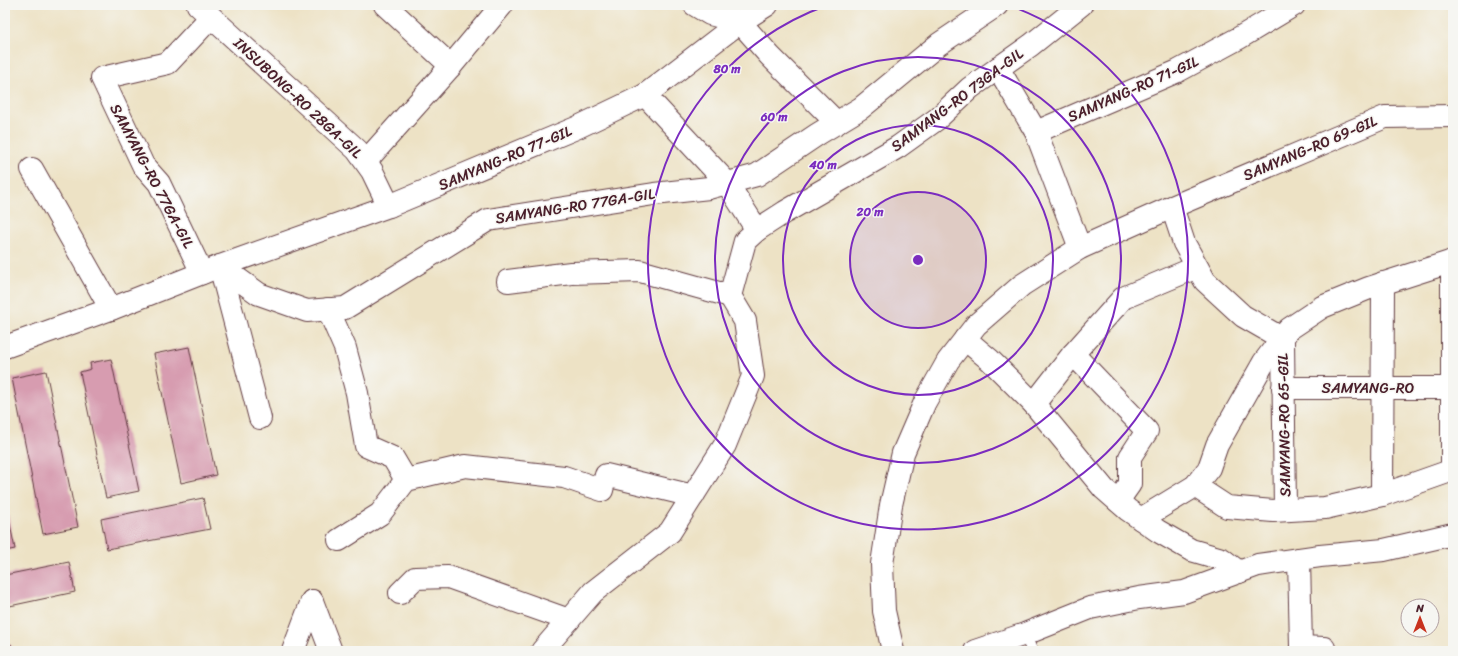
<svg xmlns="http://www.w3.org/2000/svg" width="1458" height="656" font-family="Sriracha,sans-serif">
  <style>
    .building { fill: #d79cb0 }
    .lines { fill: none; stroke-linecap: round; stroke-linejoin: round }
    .service-casing { stroke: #623c42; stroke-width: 13 }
    .minor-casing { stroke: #623c42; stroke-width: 24 }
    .service { stroke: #fff; stroke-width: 11 }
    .minor { stroke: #fff; stroke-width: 22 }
    .ring { fill: none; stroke: #7b2cbf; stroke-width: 2 }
    .labels { text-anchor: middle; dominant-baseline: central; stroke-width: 3; stroke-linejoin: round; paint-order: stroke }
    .street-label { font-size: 15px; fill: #4a1f2b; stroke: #f6f6f2 }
    .centre { fill: #7b2cbf; stroke: #f6f6f2; stroke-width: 2 }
    .ring-label { font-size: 12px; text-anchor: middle; font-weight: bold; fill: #7b2cbf; stroke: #f6f6f2; stroke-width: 3; stroke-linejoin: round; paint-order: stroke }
  </style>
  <rect width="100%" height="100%" fill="#f6f6f2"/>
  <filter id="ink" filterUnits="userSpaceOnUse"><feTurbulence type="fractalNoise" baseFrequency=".025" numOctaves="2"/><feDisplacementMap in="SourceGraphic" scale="8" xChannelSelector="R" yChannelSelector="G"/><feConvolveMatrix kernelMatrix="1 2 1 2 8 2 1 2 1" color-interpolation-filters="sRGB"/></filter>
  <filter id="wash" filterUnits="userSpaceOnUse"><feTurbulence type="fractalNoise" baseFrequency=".012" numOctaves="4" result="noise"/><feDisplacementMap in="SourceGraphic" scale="16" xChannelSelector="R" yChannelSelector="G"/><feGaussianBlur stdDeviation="0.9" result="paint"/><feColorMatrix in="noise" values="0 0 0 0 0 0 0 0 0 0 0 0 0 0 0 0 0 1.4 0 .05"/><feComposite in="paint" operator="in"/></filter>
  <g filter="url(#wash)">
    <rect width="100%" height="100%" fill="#ede2c5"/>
    <g id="blocks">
      <!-- building -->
      <g class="building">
        <polygon points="189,347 216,475 181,483 154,354"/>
        <polygon points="111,359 139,491 106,498 80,372 91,369 90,363"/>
        <polygon points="46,371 78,527 43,534 12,378"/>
        <polygon points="203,498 210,529 107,549 101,519"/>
        <polygon points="6,505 15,549 5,551 5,506"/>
        <polygon points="69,562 75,592 5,607 5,575"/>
        <polygon points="11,644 12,651 5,651 5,645"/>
      </g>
    </g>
  </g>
  <g filter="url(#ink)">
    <use href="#blocks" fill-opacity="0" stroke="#623c42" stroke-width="1"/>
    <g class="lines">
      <defs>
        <polyline id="service" points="1025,634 1032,651"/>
        <g id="minor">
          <polyline points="198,5 357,150 372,171 389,206"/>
          <polyline points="385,5 451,66"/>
          <polyline points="695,5 710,14 740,22 770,56 837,123"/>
          <polyline points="998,68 1036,132 1080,248"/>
          <polyline points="645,95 727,183 757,230"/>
          <polyline points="1036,132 1178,71 1239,38 1294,5"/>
          <polyline points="366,161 451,66 502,5"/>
          <polyline points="32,169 111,309"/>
          <polyline points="1172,207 1184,243 1205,281 1243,316 1283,339 1285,510"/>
          <polyline points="202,273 159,183 143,165 102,78 168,63 211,17"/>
          <polyline points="508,281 571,273 640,271 730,296"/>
          <polyline points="328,309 345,348 357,393 366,446 393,458 406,480"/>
          <polyline points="965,339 990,360 1034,404 1104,489 1128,510 1158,531 1191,550 1222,559 1239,572"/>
          <polyline points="5,347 111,309 220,266 259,294 307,311 345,308 488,220 654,194 709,188 757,175 818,134 861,108 939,44 997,5"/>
          <polyline points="1073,354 1147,431 1130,457 1130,484 1118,501"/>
          <polyline points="1283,388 1452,388"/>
          <polyline points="1034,404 1073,354 1123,298 1197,267"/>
          <polyline points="260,418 220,266 389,206 576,128 645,95 740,22 767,5"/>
          <polyline points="1452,471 1452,261"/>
          <polyline points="1195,486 1227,507 1273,511 1325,508 1382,495 1453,470"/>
          <polyline points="1382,495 1383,283"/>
          <polyline points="1141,519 1195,486 1209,468 1217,445 1264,362 1289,329 1322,307 1369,288 1453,261"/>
          <polyline points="339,540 380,514 406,480 465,466 564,477 602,490 606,475 693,496"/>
          <polyline points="1299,559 1301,647 1324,648"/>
          <polyline points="400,593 415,578 448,577 569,620"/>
          <polyline points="312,601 331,651"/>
          <polyline points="293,651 312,601"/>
          <polyline points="542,651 593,592 670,532 725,445 753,376 745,321 730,296 745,241 757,230 785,212 898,147 937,119 970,88 1031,45 1081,5"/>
          <polyline points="893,651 884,611 882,564 891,505 903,453 925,402 948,361 976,325 1022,285 1080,248 1172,207 1385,117 1453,116"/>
          <polyline points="975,651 1025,634 1090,608 1139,598 1184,592 1258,565 1320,556 1384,550 1453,534"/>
        </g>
      </defs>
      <!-- service casing -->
      <use href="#service" class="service-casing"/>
      <!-- minor casing -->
      <use href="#minor" class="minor-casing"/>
      <!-- service -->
      <use href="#service" class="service"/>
      <!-- minor -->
      <use href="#minor" class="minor"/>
    </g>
  </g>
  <!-- distance rings -->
  <circle cx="918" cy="260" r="68" fill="#7b2cbf" fill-opacity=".12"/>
  <g class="ring">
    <circle cx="918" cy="260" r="68"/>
    <circle cx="918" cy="260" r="135"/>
    <circle cx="918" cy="260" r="203"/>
    <path d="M1008 5A270 270 0 1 1 828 5"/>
  </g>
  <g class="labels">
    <!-- street labels -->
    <g class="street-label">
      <text transform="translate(1133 89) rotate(-24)">SAMYANG-RO 71-GIL</text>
      <text transform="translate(298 98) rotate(43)">INSUBONG-RO 28GA-GIL</text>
      <text transform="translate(957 100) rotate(-37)">SAMYANG-RO 73GA-GIL</text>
      <text transform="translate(1310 148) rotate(-23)">SAMYANG-RO 69-GIL</text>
      <text transform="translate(505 158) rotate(-23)">SAMYANG-RO 77-GIL</text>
      <text transform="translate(152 176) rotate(62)">SAMYANG-RO 77GA-GIL</text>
      <text transform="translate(575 206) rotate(-9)">SAMYANG-RO 77GA-GIL</text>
      <text x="1368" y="388">SAMYANG-RO</text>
      <text transform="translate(1284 425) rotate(-91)">SAMYANG-RO 65-GIL</text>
    </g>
  </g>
  <circle cx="918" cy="260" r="6" class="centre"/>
  <g class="ring-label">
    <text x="727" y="73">80 m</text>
    <text x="774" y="121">60 m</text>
    <text x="823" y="169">40 m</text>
    <text x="870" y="216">20 m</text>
  </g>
  <!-- margin -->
  <rect width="1458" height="656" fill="none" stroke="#f6f6f2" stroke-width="20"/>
  <!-- north arrow -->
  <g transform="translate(1420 618)"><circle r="19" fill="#f6f6f2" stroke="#b1a0a2"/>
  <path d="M0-3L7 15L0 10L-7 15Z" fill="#c8321e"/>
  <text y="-6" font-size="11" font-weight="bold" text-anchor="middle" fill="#4a1f2b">N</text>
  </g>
</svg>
